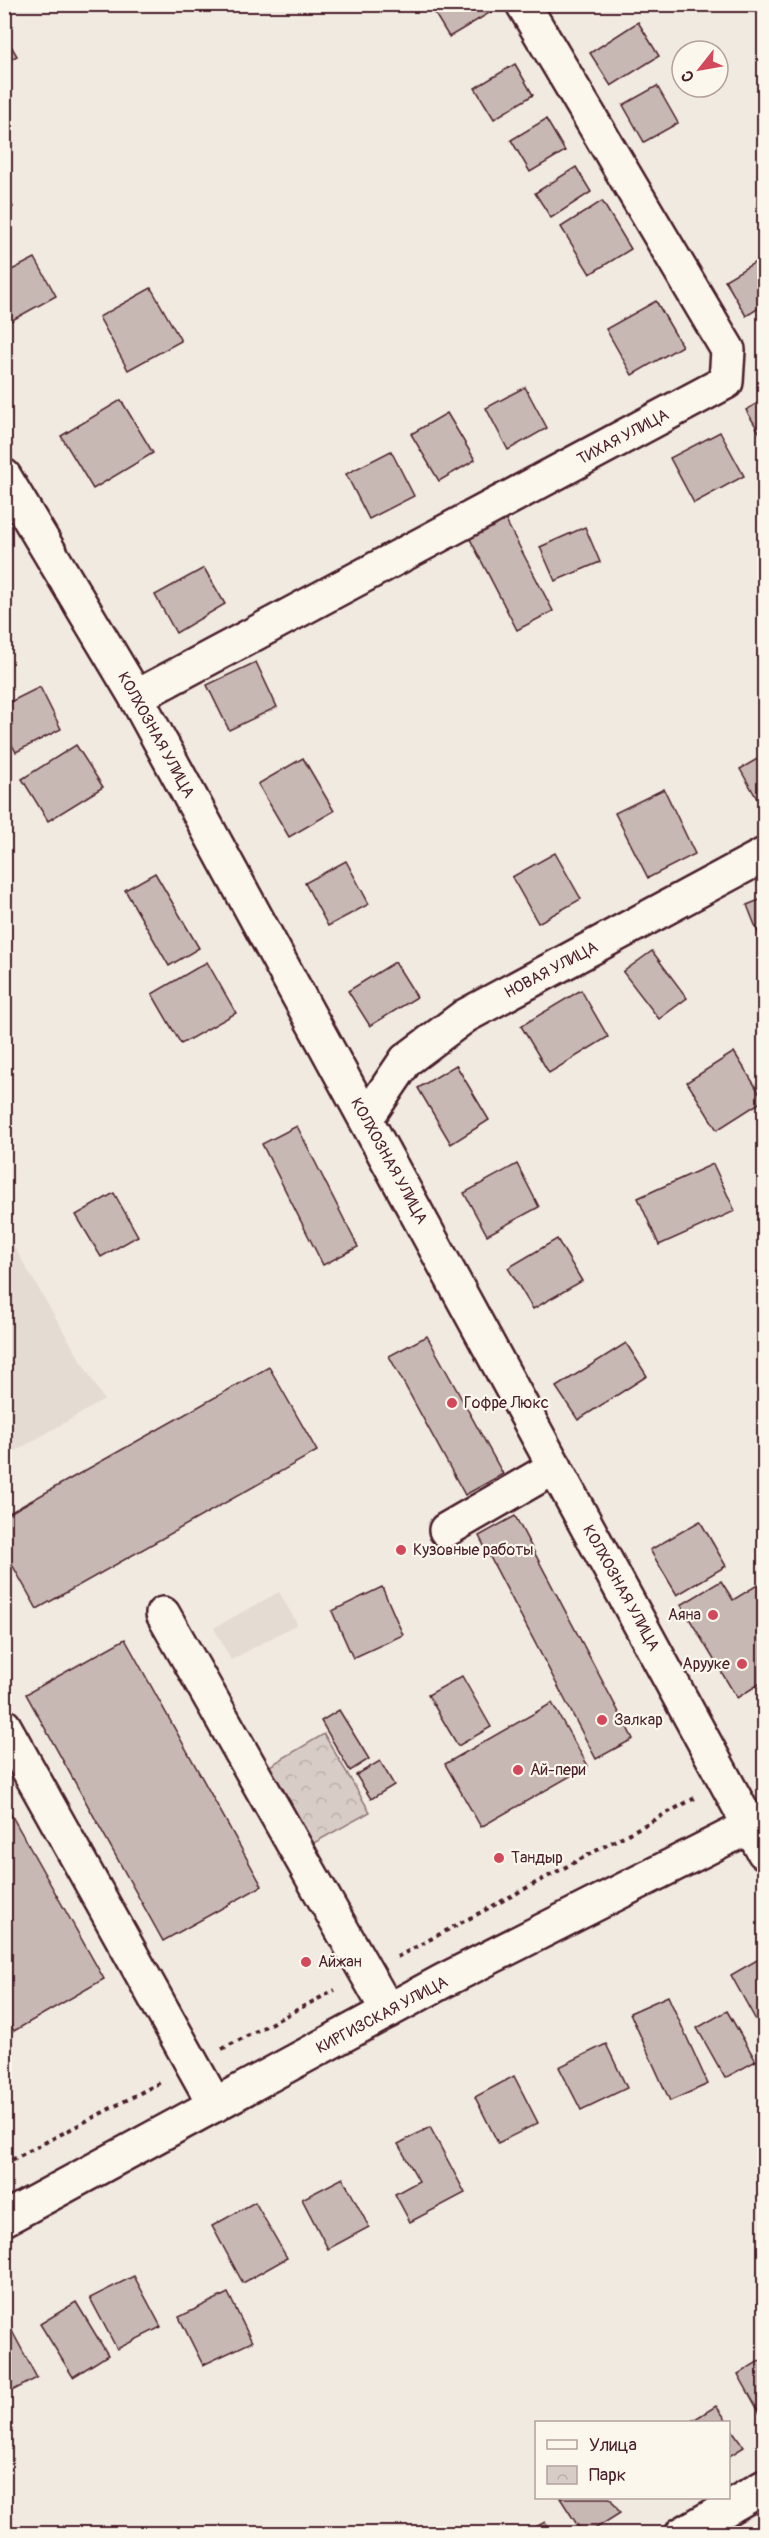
<svg xmlns="http://www.w3.org/2000/svg" width="769" height="2538" font-family="Pangolin,sans-serif">
  <style>
    .built { fill: #e4dbd2 }
    .park { fill: url(#park-crowns); stroke: #917678; stroke-width: 1.5 }
    .building { fill: #c8b8b3; stroke: #4a1f2b; stroke-width: 1.5 }
    .lines { fill: none; stroke-linecap: round; stroke-linejoin: round }
    .minor-casing { stroke: #4a1f2b; stroke-width: 38 }
    .major-casing { stroke: #4a1f2b; stroke-width: 38 }
    .path { stroke: #4a1f2b; stroke-width: 4; stroke-dasharray: 4.5 4.5; stroke-linecap: butt }
    .minor { stroke: #fbf7ec; stroke-width: 33 }
    .major { stroke: #fbf7ec; stroke-width: 33 }
    .poi-dot { fill: #d1495b; stroke: #fbf7ec; stroke-width: 2 }
    .labels { text-anchor: middle; dominant-baseline: central; stroke-width: 4.5; stroke-linejoin: round; paint-order: stroke }
    .street-label { font-size: 16px; fill: #4a1f2b; stroke: #fbf7ec }
    .poi-label { font-size: 16px; fill: #4a1f2b; stroke: #fbf7ec; text-anchor: start }
  </style>
  <defs>
    <pattern id="park-crowns" width="20" height="18" patternUnits="userSpaceOnUse" patternTransform="scale(1.5)"><rect width="20" height="18" fill="#d8ccc6"/><path d="M2 6a3 3 0 1 1 6 0M12 15a3 3 0 1 1 6 0" fill="none" stroke="#bbafaa"/></pattern>
  </defs>
  <rect width="100%" height="100%" fill="#f0eae0"/>
  <filter id="ink" filterUnits="userSpaceOnUse"><feTurbulence type="fractalNoise" baseFrequency=".0167" numOctaves="2"/><feDisplacementMap in="SourceGraphic" scale="12" xChannelSelector="R" yChannelSelector="G"/><feConvolveMatrix kernelMatrix="1 2 1 2 8 2 1 2 1" color-interpolation-filters="sRGB"/></filter>
  <g filter="url(#ink)">
    <!-- built -->
    <g class="built">
      <polygon points="4,1230 104,1400 5,1457 4,1457"/>
      <polygon points="279,1592 297,1624 231,1660 214,1628"/>
    </g>
    <!-- park -->
    <polygon class="park" points="324,1734 370,1812 312,1844 268,1767"/>
    <!-- building -->
    <g class="building">
      <polygon points="429,4 486,4 491,12 449,37"/>
      <polygon points="638,22 659,56 611,86 590,53"/>
      <polygon points="4,34 17,56 4,63"/>
      <polygon points="515,64 533,95 494,119 475,88"/>
      <polygon points="657,86 678,123 644,142 623,105"/>
      <polygon points="546,119 565,151 530,172 511,140"/>
      <polygon points="576,167 591,192 551,218 535,193"/>
      <polygon points="4,193 13,207 4,212"/>
      <polygon points="602,201 631,249 590,274 561,227"/>
      <polygon points="764,257 764,305 746,316 725,280"/>
      <polygon points="35,258 56,296 7,323 4,319 4,274"/>
      <polygon points="151,288 181,341 128,370 99,317"/>
      <polygon points="656,301 682,346 632,375 606,329"/>
      <polygon points="525,387 547,428 508,450 486,408"/>
      <polygon points="764,399 764,440 746,410"/>
      <polygon points="121,400 153,453 93,489 61,436"/>
      <polygon points="447,413 475,460 439,481 411,434"/>
      <polygon points="720,432 744,476 694,503 670,458"/>
      <polygon points="391,451 414,496 369,519 346,474"/>
      <polygon points="504,517 553,611 517,630 468,535"/>
      <polygon points="585,527 600,562 555,581 540,547"/>
      <polygon points="204,568 225,604 176,633 155,595"/>
      <polygon points="256,662 277,707 229,730 207,685"/>
      <polygon points="40,687 61,729 16,752 4,731 4,705"/>
      <polygon points="76,745 103,787 48,821 22,779"/>
      <polygon points="764,755 764,811 740,769"/>
      <polygon points="303,758 334,811 289,837 258,784"/>
      <polygon points="664,789 695,854 648,878 615,813"/>
      <polygon points="555,853 581,899 538,923 512,877"/>
      <polygon points="346,861 369,904 328,926 305,883"/>
      <polygon points="155,873 199,948 169,966 125,890"/>
      <polygon points="764,898 764,948 747,905"/>
      <polygon points="652,951 687,998 659,1019 623,972"/>
      <polygon points="207,962 236,1013 181,1044 152,994"/>
      <polygon points="395,962 417,997 370,1026 348,991"/>
      <polygon points="581,990 608,1037 549,1073 521,1026"/>
      <polygon points="734,1052 764,1100 717,1130 687,1082"/>
      <polygon points="456,1065 489,1120 451,1144 418,1088"/>
      <polygon points="297,1126 358,1247 323,1265 262,1144"/>
      <polygon points="517,1164 539,1207 487,1235 464,1193"/>
      <polygon points="713,1164 735,1211 659,1245 638,1198"/>
      <polygon points="114,1193 138,1236 101,1257 76,1215"/>
      <polygon points="557,1239 582,1281 533,1309 508,1268"/>
      <polygon points="764,1268 764,1286 757,1272"/>
      <polygon points="427,1336 503,1474 465,1495 389,1356"/>
      <polygon points="626,1343 647,1376 578,1420 556,1387"/>
      <polygon points="269,1367 317,1451 37,1609 4,1550 4,1516"/>
      <polygon points="515,1516 633,1739 596,1759 479,1536"/>
      <polygon points="700,1521 726,1566 677,1595 650,1550"/>
      <polygon points="721,1581 733,1600 759,1584 764,1593 764,1681 737,1698 681,1605"/>
      <polygon points="382,1587 403,1635 353,1658 332,1611"/>
      <polygon points="125,1639 262,1886 163,1941 26,1694"/>
      <polygon points="462,1676 491,1727 458,1746 428,1695"/>
      <polygon points="552,1703 588,1766 481,1827 445,1764"/>
      <polygon points="339,1710 369,1759 350,1771 321,1721"/>
      <polygon points="380,1761 394,1785 371,1799 356,1775"/>
      <polygon points="4,1802 104,1979 14,2031 4,2014"/>
      <polygon points="764,1956 764,2030 762,2031 731,1975"/>
      <polygon points="668,1996 708,2084 670,2101 630,2013"/>
      <polygon points="727,2011 756,2061 725,2078 697,2028"/>
      <polygon points="606,2044 627,2088 581,2110 559,2067"/>
      <polygon points="514,2076 538,2123 498,2143 475,2097"/>
      <polygon points="430,2127 465,2193 410,2222 395,2194 419,2181 398,2144"/>
      <polygon points="343,2178 369,2227 328,2249 302,2199"/>
      <polygon points="255,2202 287,2258 243,2283 212,2226"/>
      <polygon points="134,2276 161,2327 117,2349 90,2298"/>
      <polygon points="228,2293 252,2342 203,2365 179,2317"/>
      <polygon points="76,2302 108,2355 73,2377 40,2324"/>
      <polygon points="4,2316 37,2378 4,2395"/>
      <polygon points="764,2358 764,2421 738,2374"/>
      <polygon points="716,2406 728,2422 690,2422"/>
      <polygon points="728,2424 744,2447 728,2457"/>
      <polygon points="560,2498 610,2498 620,2513 587,2534 583,2534"/>
      <polygon points="545,2522 551,2534 523,2534"/>
    </g>
    <g class="lines">
      <defs>
        <g id="minor">
          <polyline points="4,476 136,697 764,1852"/>
          <polyline points="136,697 726,382 728,350 523,4"/>
          <polyline points="366,1119 406,1060 465,1016 764,855"/>
          <polyline points="446,1530 555,1467"/>
          <polyline points="163,1614 388,2011"/>
          <polyline points="4,1726 215,2105"/>
          <polyline points="682,2534 764,2487"/>
        </g>
        <polyline id="major" points="4,2219 443,1981 764,1819"/>
      </defs>
      <!-- minor casing -->
      <use href="#minor" class="minor-casing"/>
      <!-- major casing -->
      <use href="#major" class="major-casing"/>
      <!-- path -->
      <g class="path">
        <polyline points="397,1957 695,1798"/>
        <polyline points="222,2049 335,1990"/>
        <polyline points="4,2164 163,2081"/>
      </g>
      <!-- minor -->
      <use href="#minor" class="minor"/>
      <!-- major -->
      <use href="#major" class="major"/>
    </g>
  </g>
  <!-- markers -->
  <g class="poi-dot">
    <circle cx="452" cy="1403" r="6"/>
    <circle cx="401" cy="1550" r="6"/>
    <circle cx="713" cy="1615" r="6"/>
    <circle cx="742" cy="1664" r="6"/>
    <circle cx="602" cy="1720" r="6"/>
    <circle cx="518" cy="1770" r="6"/>
    <circle cx="499" cy="1858" r="6"/>
    <circle cx="306" cy="1962" r="6"/>
  </g>
  <g class="labels">
    <!-- street labels -->
    <g class="street-label">
      <text transform="translate(623 437) rotate(-28)">ТИХАЯ УЛИЦА</text>
      <text transform="translate(156 735) rotate(61)">КОЛХОЗНАЯ УЛИЦА</text>
      <text transform="translate(551 970) rotate(-28)">НОВАЯ УЛИЦА</text>
      <text transform="translate(389 1161) rotate(61)">КОЛХОЗНАЯ УЛИЦА</text>
      <text transform="translate(621 1588) rotate(61)">КОЛХОЗНАЯ УЛИЦА</text>
      <text transform="translate(382 2015) rotate(-28)">КИРГИЗСКАЯ УЛИЦА</text>
    </g>
    <!-- poi labels -->
    <g class="poi-label">
      <text x="464" y="1403">Гофре Люкс</text>
      <text x="413" y="1550">Кузовные работы</text>
      <text x="701" y="1615" text-anchor="end">Аяна</text>
      <text x="730" y="1664" text-anchor="end">Арууке</text>
      <text x="614" y="1720">Залкар</text>
      <text x="530" y="1770">Ай-пери</text>
      <text x="511" y="1858">Тандыр</text>
      <text x="318" y="1962">Айжан</text>
    </g>
  </g>
  <!-- margin -->
  <rect width="769" height="2538" fill="none" stroke="#fbf7ec" stroke-width="24"/>
  <rect x="12" y="12" width="745" height="2514" fill="none" stroke="#4a1f2b" stroke-width="2" filter="url(#ink)"/>
  <!-- legend -->
  <rect x="535" y="2421" width="195" height="78" fill="#fbf7ec" stroke="#b4a19f" stroke-width="1.5"/>
  <rect x="547" y="2440" width="30" height="9" fill="#fbf7ec" stroke="#b4a19f" stroke-width="1.5"/>
  <text x="589" y="2451" font-size="18" fill="#4a1f2b">Улица</text>
  <rect x="547" y="2466" width="30" height="18" fill="url(#park-crowns)" stroke="#b4a19f" stroke-width="1.5"/>
  <text x="589" y="2481" font-size="18" fill="#4a1f2b">Парк</text>
  <!-- north arrow -->
  <g transform="translate(700 69) rotate(239)"><circle r="28" fill="#fbf7ec" stroke="#b4a19f" stroke-width="1.5"/>
  <path d="M0-4.5L10 22L0 15L-10 22Z" fill="#d1495b"/>
  <text y="-9" font-size="16" font-weight="bold" text-anchor="middle" fill="#4a1f2b">С</text>
  </g>
</svg>
